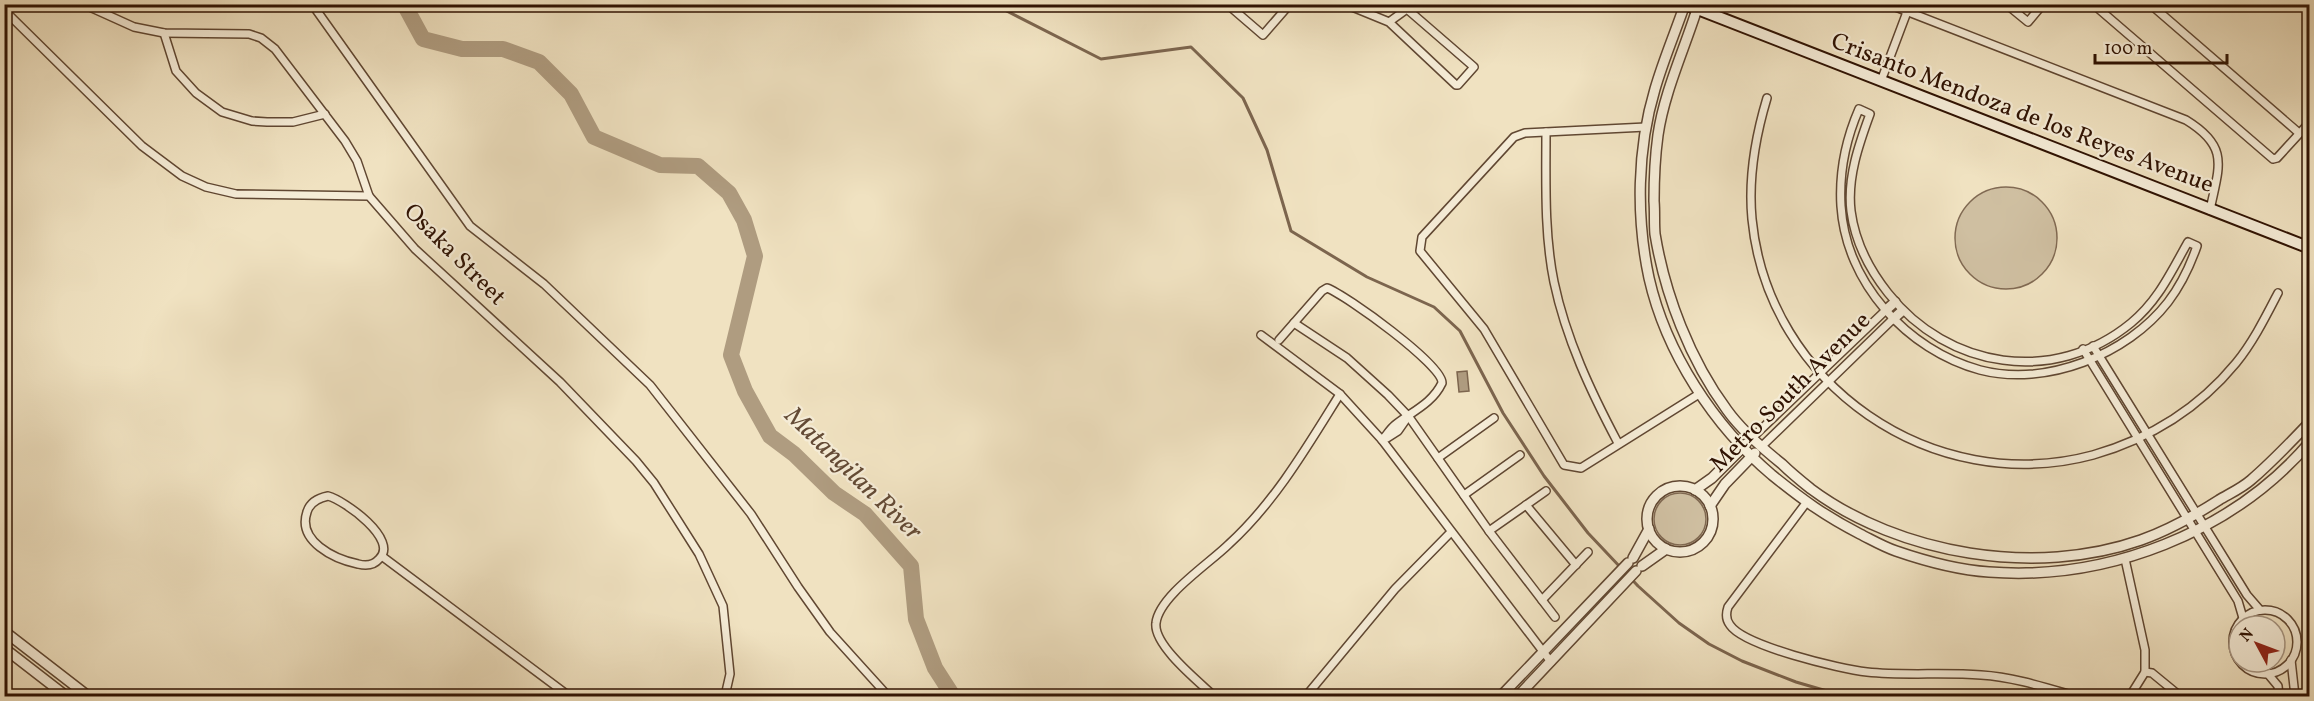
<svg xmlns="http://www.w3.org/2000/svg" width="2314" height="701" font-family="Vollkorn,serif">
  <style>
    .green { fill: #cfbfa1; stroke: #806952; stroke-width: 1.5 }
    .water { fill: #af9c80; stroke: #7c654e; stroke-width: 1.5 }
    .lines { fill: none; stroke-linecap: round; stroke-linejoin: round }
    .stream { stroke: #7c654e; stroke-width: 3 }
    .river { stroke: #af9c80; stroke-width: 16 }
    .minor-casing { stroke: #604732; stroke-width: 10 }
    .tertiary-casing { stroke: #604732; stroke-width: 12 }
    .secondary-casing { stroke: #301303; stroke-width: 14 }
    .minor { stroke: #f5ecd7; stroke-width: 7 }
    .tertiary { stroke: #f5ecd7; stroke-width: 9 }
    .secondary { stroke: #f5ecd7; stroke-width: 10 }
    .labels { text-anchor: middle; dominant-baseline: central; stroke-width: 4.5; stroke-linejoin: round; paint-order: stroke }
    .street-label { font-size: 24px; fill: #301303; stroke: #f5ecd7 }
    .water-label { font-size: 26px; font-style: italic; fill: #634a35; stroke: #f5ecd7 }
  </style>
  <rect width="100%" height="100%" fill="#f0e2c1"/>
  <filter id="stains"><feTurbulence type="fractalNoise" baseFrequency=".00333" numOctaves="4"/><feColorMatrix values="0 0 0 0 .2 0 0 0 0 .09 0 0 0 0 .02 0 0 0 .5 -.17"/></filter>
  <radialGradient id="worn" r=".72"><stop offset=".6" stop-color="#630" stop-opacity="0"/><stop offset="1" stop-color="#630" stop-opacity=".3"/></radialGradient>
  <!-- green -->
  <g class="green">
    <circle cx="2006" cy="238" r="51"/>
    <circle cx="1680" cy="519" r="26"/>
  </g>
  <!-- water -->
  <polygon class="water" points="1467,371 1469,391 1459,392 1457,372"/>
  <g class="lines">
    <!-- stream -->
    <polyline class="stream" points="993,4 1101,59 1191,47 1243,98 1267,150 1291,231 1367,277 1434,307 1460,331 1503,413 1544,476 1588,533 1638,586 1679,623 1709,644 1742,661 1796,682 1844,696"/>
    <!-- river -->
    <polyline class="river" points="404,4 423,39 462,49 503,49 539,62 571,94 594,137 660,165 698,166 729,193 744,220 755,256 731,355 745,391 770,436 794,454 834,493 865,514 911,566 916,619 935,668 953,696"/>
    <defs>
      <g id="minor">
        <polyline points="83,4 134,27 164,33 249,34 261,38 275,49 345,141 357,161 369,196"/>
        <polyline points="312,4 470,226 544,284 650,385 751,514 798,587 830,632 888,696"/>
        <polyline points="1227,4 1263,35 1290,4"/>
        <polyline points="1345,4 1389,22 1456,85 1458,85 1474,67 1407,9 1389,22"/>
        <path d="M1888 4 2186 120C2230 147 2219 166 2210 210"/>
        <polyline points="2006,4 2028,22 2043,4"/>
        <polyline points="2093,4 2273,159 2277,158 2310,122"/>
        <polyline points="2150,4 2299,133"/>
        <polyline points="4,10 142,146 182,176 206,187 236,194 369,196 415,249 560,382 636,461 654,483 699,554 723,606 730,674 725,696"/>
        <polyline points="164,33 176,71 196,93 222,112 252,121 267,122 293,122 325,114"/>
        <polyline points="1881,81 1907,12"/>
        <path d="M1767 98C1755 138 1748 177 1752 219 1768 385 1933 498 2093 455 2149 439 2199 408 2236 363 2253 342 2265 318 2278 293"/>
        <path d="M1859 109 1870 114C1859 144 1847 178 1851 211 1855 242 1869 269 1888 293 1948 369 2054 386 2131 323 2158 301 2171 272 2188 242L2197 246C2190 266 2181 285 2168 302 2127 355 2046 387 1980 370 1907 350 1846 283 1841 206 1839 173 1846 139 1859 109Z"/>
        <polyline points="1646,127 1525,133 1514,137 1422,237 1420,251 1484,329 1564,465 1581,468 1699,394"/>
        <path d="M1546 132C1546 181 1544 233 1554 282 1566 339 1591 392 1618 443"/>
        <polyline points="1294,323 1347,358 1388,395 1409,417 1489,531 1555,617"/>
        <polyline points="1261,335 1340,394 1382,440 1551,662"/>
        <path d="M1279 340 1322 291 1327 288C1346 295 1443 365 1442 383 1432 404 1411 412 1395 425 1390 429 1386 436 1382 440"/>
        <polyline points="2093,346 2247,595 2260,610"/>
        <polyline points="2083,349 2238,601 2243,618"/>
        <polyline points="1387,438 1398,431 1405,421"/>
        <polyline points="1752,438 1886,310"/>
        <polyline points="1761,447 1893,319"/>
        <polyline points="1438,458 1494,418"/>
        <polyline points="1464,495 1520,455"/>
        <path d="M328 496C344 500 400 540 379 559 374 565 366 566 358 564 334 559 297 541 307 512 310 502 318 498 328 496Z"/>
        <path d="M1806 503 1728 607C1726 613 1726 620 1730 625 1744 646 1840 669 1867 672 1904 676 1943 672 1981 675 2013 677 2044 687 2075 696"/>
        <polyline points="1526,505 1576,565"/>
        <polyline points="1489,531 1546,491"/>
        <polyline points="383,557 569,696"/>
        <polyline points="2125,559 2145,650 2145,672 2130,696"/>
        <polyline points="1542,600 1588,552"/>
        <circle cx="2265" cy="642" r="32"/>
        <polyline points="2291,660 2295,696"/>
        <polyline points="2145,672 2152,673 2180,696"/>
        <polyline points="2268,674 2278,686 2279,696"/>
        <path d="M1214 696C1198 681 1153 645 1156 623 1159 596 1210 563 1229 544 1275 502 1307 447 1340 394"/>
        <polyline points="1306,696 1395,589 1451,532"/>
      </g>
      <g id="tertiary">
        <path d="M1685 4C1675 33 1663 61 1655 89 1637 149 1636 217 1649 278 1666 353 1714 426 1772 475 1803 500 1825 516 1860 534 1872 540 1884 547 1896 551 1925 561 1958 570 1989 572 2107 581 2232 533 2310 442"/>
        <path d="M1697 9C1684 50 1664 93 1658 135 1655 157 1654 179 1654 201 1655 212 1654 223 1655 234 1665 295 1690 360 1727 410 1742 431 1762 448 1782 464 1791 473 1801 481 1811 489 1900 555 2036 577 2141 540 2169 530 2194 516 2219 500 2229 494 2242 488 2251 480 2272 462 2291 442 2310 422"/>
        <polyline points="1886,310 1895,302"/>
        <polyline points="1893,319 1902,311"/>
        <circle cx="1680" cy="519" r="33"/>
        <polyline points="1695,490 1712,478 1746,444"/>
        <polyline points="1710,506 1725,484 1755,453"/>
        <polyline points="1633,558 1649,529"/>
        <polyline points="1642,566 1666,549"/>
        <polyline points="4,631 88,696"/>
        <polyline points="4,648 66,696"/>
        <polyline points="1501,696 1628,563"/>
        <polyline points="1518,696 1636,571"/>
      </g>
      <polyline id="secondary" points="1685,4 2310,248"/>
    </defs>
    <!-- minor casing -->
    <use href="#minor" class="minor-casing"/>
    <!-- tertiary casing -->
    <use href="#tertiary" class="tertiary-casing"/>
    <!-- secondary casing -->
    <use href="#secondary" class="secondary-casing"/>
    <!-- minor -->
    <use href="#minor" class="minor"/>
    <!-- tertiary -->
    <use href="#tertiary" class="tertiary"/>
    <!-- secondary -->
    <use href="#secondary" class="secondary"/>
  </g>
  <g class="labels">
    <!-- street labels -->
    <g class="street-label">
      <text transform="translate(2022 114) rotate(21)">Crisanto Mendoza de los Reyes Avenue</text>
      <text transform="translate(454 255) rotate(45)">Osaka Street</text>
      <text transform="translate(1791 393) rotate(-45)">Metro South Avenue</text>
    </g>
    <!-- water labels -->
    <g class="water-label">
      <text transform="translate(853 474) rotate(44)">Matangilan River</text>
    </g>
  </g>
  <!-- margin -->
  <rect width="2314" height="701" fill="none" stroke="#f0e2c1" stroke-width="24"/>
  <rect x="6" y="6" width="2302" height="689" fill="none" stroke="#301303" stroke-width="3"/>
  <rect x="12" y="12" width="2290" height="677" fill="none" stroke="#301303" stroke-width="1.5"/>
  <!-- north arrow -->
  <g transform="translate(2257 644) rotate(311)"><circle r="28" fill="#f5ecd7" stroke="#a69582" stroke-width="1.5"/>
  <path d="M0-4.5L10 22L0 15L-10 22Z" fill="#8f2418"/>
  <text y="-9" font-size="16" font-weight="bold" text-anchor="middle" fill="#301303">N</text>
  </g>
  <!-- scale -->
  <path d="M2095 54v9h132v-9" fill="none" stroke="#301303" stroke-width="3"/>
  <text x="2104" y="54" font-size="18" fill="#301303" stroke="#f5ecd7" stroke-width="4.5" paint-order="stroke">100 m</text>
  <rect width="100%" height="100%" filter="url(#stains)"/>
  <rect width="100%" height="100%" fill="url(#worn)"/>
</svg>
